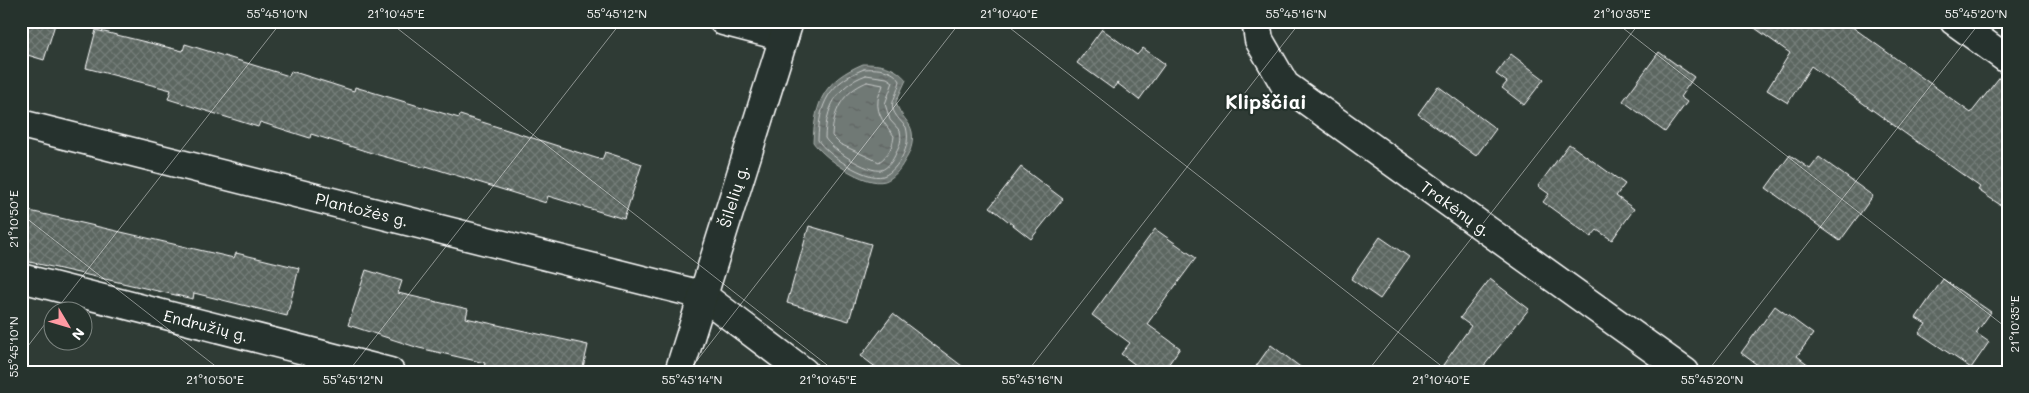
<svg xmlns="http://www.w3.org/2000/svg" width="2029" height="393" font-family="Mali,sans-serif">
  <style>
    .water { fill: url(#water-ripples); stroke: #a9afac }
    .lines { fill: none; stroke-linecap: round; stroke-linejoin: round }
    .shore { stroke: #c6c9c8; stroke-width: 1 }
    .building { fill: url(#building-cross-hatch); stroke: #fff }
    .minor-casing { stroke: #fff; stroke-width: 31 }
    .minor { stroke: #26332d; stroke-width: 28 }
    .ticks { fill: none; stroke: #fff; stroke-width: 1; stroke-opacity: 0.45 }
    .labels { text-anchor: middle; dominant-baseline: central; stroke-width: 4.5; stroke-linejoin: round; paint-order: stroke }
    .street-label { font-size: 16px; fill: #fff; stroke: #26332d }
    .quarter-label { font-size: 19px; font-weight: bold; fill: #fff; stroke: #26332d }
    .neatline { fill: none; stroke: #fff; stroke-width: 2 }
    .ticks-label { font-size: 12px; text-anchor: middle; fill: #fff }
  </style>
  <defs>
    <pattern id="water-ripples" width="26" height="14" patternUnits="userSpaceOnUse" patternTransform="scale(1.25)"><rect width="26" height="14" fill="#707975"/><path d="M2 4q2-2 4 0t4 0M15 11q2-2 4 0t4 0" fill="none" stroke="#5e6260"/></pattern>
    <pattern id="building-cross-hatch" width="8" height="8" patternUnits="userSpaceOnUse" patternTransform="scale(1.25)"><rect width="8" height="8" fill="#5b6661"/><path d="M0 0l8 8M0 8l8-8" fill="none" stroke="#747d79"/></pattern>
  </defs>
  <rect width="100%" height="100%" fill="#2f3b35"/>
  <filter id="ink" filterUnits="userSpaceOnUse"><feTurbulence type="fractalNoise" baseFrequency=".02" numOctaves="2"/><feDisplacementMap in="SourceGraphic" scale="10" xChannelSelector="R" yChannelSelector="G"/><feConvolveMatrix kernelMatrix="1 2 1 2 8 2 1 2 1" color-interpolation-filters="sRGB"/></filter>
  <g filter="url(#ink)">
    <!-- water -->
    <path class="water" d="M863 64C880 64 895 66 906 80L896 102C900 117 910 121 912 132 914 143 910 153 904 162 900 169 894 178 885 181 865 187 824 158 813 142 815 100 825 80 863 64Z"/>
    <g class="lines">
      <!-- shore -->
      <g class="shore">
        <path d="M864 69C877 68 893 69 900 81 894 106 884 104 906 127 909 138 907 147 902 157 898 164 892 173 883 176 866 181 826 154 818 140 819 103 829 83 864 69Z"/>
        <path d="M866 75 887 78 893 82 885 104 890 120 900 131C902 139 900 146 896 153 893 160 888 168 881 170 868 173 831 149 825 138 826 108 836 86 866 75Z"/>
        <path d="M867 82 883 85C882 90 878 95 878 100 876 115 886 125 894 136 893 146 888 156 879 162L840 144 832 136C833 110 843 92 867 82Z"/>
      </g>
    </g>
    <!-- building -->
    <g class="building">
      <polygon points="21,21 56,21 44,60 21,53"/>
      <polygon points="1745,21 1844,21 1971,113 2002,74 2008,75 2008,210 1978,190 1980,187 1811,66 1788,103 1767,90 1790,53"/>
      <polygon points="1102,29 1137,55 1143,48 1165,64 1139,100 1117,83 1113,89 1077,63"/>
      <polygon points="96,30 183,51 185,44 289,76 291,71 354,91 355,87 459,118 460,115 602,160 605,152 642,164 624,219 548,196 546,203 426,166 426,168 375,154 311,134 310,138 260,122 258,127 168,99 171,90 86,68"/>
      <polygon points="1659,52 1694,77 1680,97 1687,102 1665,132 1623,101"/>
      <polygon points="1511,54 1544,79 1524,105 1502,88 1507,82 1496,74"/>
      <polygon points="1438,86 1496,129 1476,156 1418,114"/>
      <polygon points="1569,144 1625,184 1616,196 1634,209 1612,240 1597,230 1591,237 1543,202 1549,194 1538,186"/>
      <polygon points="1790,155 1810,169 1819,157 1873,196 1840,241 1766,188"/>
      <polygon points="1021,167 1063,199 1031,239 990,207"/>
      <polygon points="21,209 234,258 236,253 299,268 287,316 194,293 193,299 21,260"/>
      <polygon points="809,226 871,244 849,321 787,303"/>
      <polygon points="1155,229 1196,258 1147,324 1180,348 1163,372 1145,372 1121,354 1130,343 1092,315"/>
      <polygon points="1380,237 1409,257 1380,299 1351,279"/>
      <polygon points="366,270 402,281 398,293 468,309 466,318 588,345 582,372 483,372 485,363 419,348 348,325"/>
      <polygon points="1490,279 1529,309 1479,372 1438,372 1471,326 1460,318"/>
      <polygon points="1943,279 1991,312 1976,333 1989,342 1971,368 1919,333 1926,324 1916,318"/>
      <polygon points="1775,306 1813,334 1797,356 1818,372 1767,372 1741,353"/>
      <polygon points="893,314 930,342 970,372 882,372 861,356"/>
      <polygon points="1271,345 1307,372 1252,372"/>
    </g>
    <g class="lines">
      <defs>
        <g id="minor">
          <polyline points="723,21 784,37"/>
          <polyline points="1256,21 1259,40 1285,85 1685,372"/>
          <polyline points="1954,21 2008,60"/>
          <polyline points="21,124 702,295 804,372"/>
          <polyline points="21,278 390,372"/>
          <polyline points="679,372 789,21"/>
        </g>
      </defs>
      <!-- minor casing -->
      <use href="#minor" class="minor-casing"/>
      <!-- minor -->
      <use href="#minor" class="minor"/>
    </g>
  </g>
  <!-- ticks -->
  <path class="ticks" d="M388 21 836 372M1001 21 1449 372M1614 21 2008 329M21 214 223 372M56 310 282 21M21 355 52 315M348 372 622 21M688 372 961 21M1027 372 1301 21M1367 372 1641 21M1707 372 1981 21"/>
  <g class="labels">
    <!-- street labels -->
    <g class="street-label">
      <text transform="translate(733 196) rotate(-73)">Šilelių g.</text>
      <text transform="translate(1456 208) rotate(36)">Trakėnų g.</text>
      <text transform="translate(362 209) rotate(14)">Plantožės g.</text>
      <text transform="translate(206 325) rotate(14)">Endružių g.</text>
    </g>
    <!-- quarter labels -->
    <g class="quarter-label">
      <text x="1266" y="101">Klipščiai</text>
    </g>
  </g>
  <!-- margin -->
  <rect width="2029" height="393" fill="none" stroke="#26332d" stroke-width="55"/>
  <!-- north arrow -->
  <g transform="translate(68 326) rotate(128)"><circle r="24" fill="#26332d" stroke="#7d8581"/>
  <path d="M0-4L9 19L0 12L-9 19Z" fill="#ff9aa2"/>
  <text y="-8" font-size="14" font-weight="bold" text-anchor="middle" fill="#ffffff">N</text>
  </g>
  <rect x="28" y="28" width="1974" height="338" class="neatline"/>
  <g class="ticks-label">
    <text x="277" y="18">55°45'10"N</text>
    <text x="396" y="18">21°10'45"E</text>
    <text x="617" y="18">55°45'12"N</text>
    <text x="1009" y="18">21°10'40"E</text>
    <text x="1296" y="18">55°45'16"N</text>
    <text x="1622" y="18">21°10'35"E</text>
    <text x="1976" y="18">55°45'20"N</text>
    <text transform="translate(14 219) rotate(-90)" y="4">21°10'50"E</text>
    <text transform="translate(2015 324) rotate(-90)" y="4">21°10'35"E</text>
    <text transform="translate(14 347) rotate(-90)" y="4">55°45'10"N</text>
    <text x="215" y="384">21°10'50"E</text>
    <text x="353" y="384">55°45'12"N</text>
    <text x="692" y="384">55°45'14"N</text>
    <text x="828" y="384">21°10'45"E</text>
    <text x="1032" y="384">55°45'16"N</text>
    <text x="1441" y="384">21°10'40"E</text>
    <text x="1712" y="384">55°45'20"N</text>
  </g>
</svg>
